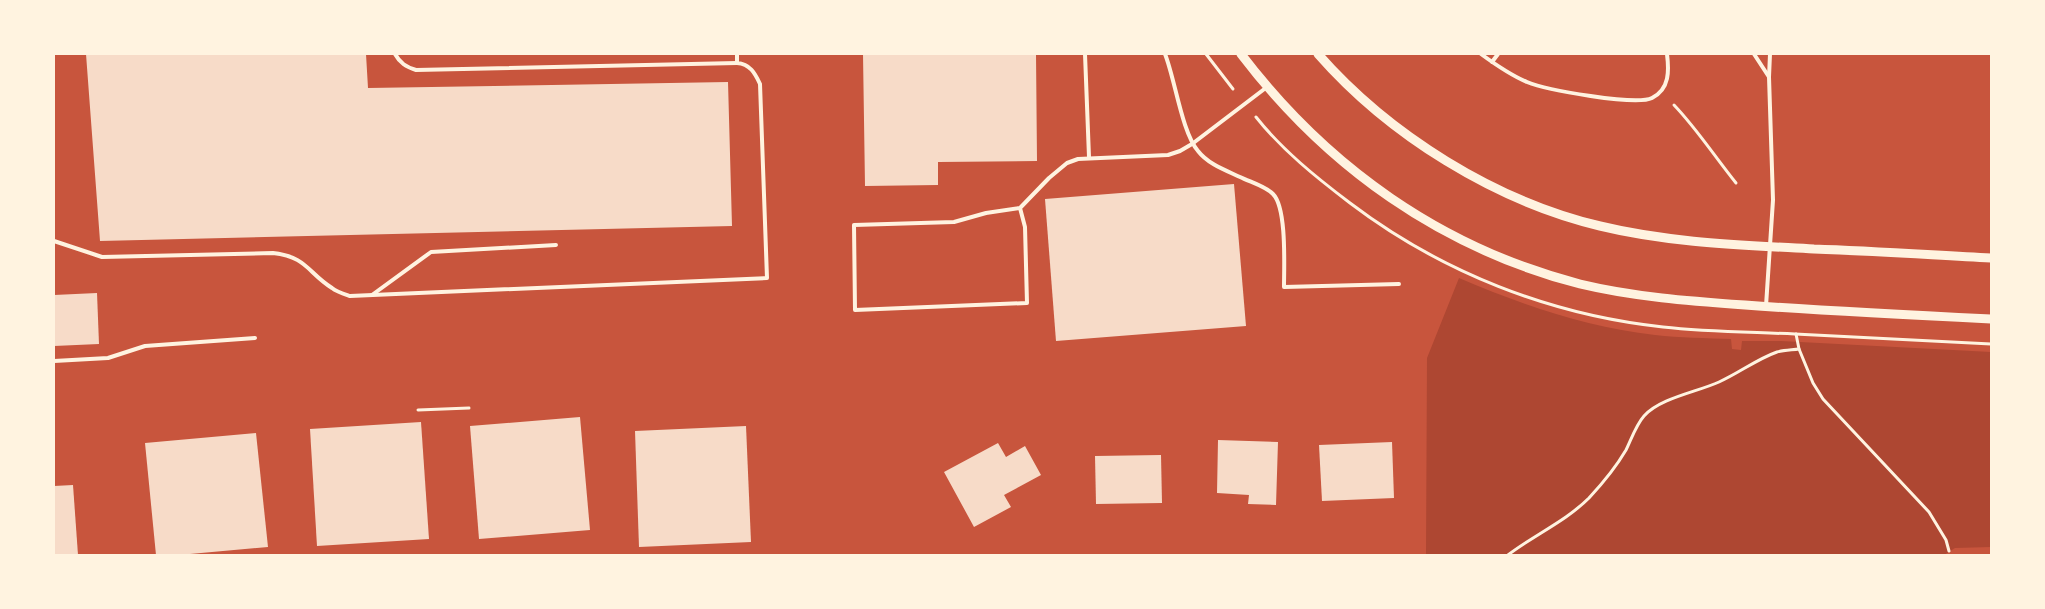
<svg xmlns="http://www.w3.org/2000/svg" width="2045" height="609" font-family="'Roboto Condensed',sans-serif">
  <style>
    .green { fill: #ae4732 }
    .building { fill: #f7dbc8 }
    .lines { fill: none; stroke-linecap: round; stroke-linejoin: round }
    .path { stroke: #fff3e0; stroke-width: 3 }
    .service { stroke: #fff3e0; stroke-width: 4 }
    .tertiary { stroke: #fff3e0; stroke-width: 9 }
  </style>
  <rect width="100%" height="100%" fill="#c8553d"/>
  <!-- green -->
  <path class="green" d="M1459 278C1522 305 1587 327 1655 335 1680 338 1706 338 1731 339L1732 349 1741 350 1742 341H1781L1991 352V547L1955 548 1944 555H1426L1427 358Z"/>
  <!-- building -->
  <g class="building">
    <polygon points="86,54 366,54 368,88 728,82 732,226 100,241"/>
    <polygon points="863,54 1036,54 1037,161 938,162 938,185 865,186"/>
    <polygon points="1234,184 1246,326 1056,341 1045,199"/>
    <polygon points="97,293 99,344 54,346 54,295"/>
    <polygon points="580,417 590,530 479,539 470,426"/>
    <polygon points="421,422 429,539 317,546 310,429"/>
    <polygon points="746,426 751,542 639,547 635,431"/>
    <polygon points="256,433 268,547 179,555 156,555 145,443"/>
    <polygon points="1218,440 1278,442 1276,505 1248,504 1249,495 1217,493"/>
    <polygon points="1392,442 1394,498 1322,501 1319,445"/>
    <polygon points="998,443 1006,457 1025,446 1041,475 1004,495 1011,507 974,527 944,472"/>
    <polygon points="1161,455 1162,503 1096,504 1095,456"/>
    <polygon points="73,485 78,555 54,555 54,486"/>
  </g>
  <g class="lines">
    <!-- path -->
    <g class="path">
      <polyline points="1206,54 1233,89"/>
      <path d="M1674 105C1697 129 1715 157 1736 183"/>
      <path d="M1256 117C1282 150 1317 178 1350 203 1441 272 1550 315 1663 327 1707 332 1751 332 1795 334 1861 337 1926 341 1991 344"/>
      <polyline points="1796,334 1799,349"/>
      <polyline points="418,410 469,408"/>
      <path d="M1508 555C1534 535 1566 521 1589 498 1602 484 1616 467 1626 450 1631 440 1636 425 1644 416 1660 398 1697 392 1719 382 1739 373 1757 359 1777 352 1784 350 1792 350 1799 349L1813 383 1823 399 1929 512 1946 540 1949 551"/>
    </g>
    <!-- service -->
    <g class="service">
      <path d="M395 54C400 63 406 67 416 70L737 63"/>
      <polyline points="1085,54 1089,157"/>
      <path d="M1165 54C1175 79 1182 133 1198 151 1208 164 1225 170 1240 177 1250 182 1265 186 1273 194 1287 208 1284 267 1284 287L1399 284"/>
      <path d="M1481 54C1496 65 1510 75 1527 82 1546 90 1636 106 1652 98 1670 89 1669 70 1667 54"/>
      <polyline points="1754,54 1769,77"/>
      <polyline points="1492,62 1498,54"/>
      <polyline points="1020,208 1025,227 1027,303 855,310 854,225 954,222 986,213 1020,208 1049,178 1067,163 1078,159 1168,155 1180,151 1192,144 1267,87"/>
      <path d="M54 241 102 257 273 253C307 257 307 272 332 288 337 292 344 294 350 296L767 278 760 84C755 73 750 64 737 63V54"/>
      <polyline points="372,295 431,252 556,245"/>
      <polyline points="1766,306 1773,200 1769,77 1770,54"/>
      <polyline points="54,361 108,358 145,346 255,338"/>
    </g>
    <!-- tertiary -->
    <g class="tertiary">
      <path d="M1241 54C1327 167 1441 248 1580 284 1634 297 1689 301 1745 305 1827 311 1909 315 1991 319"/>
      <path d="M1318 54C1389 135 1495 201 1600 226 1670 243 1743 245 1814 249 1873 251 1932 255 1991 258"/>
    </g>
  </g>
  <!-- border -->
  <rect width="2045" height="609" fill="none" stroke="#fff3e0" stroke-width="110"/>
</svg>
